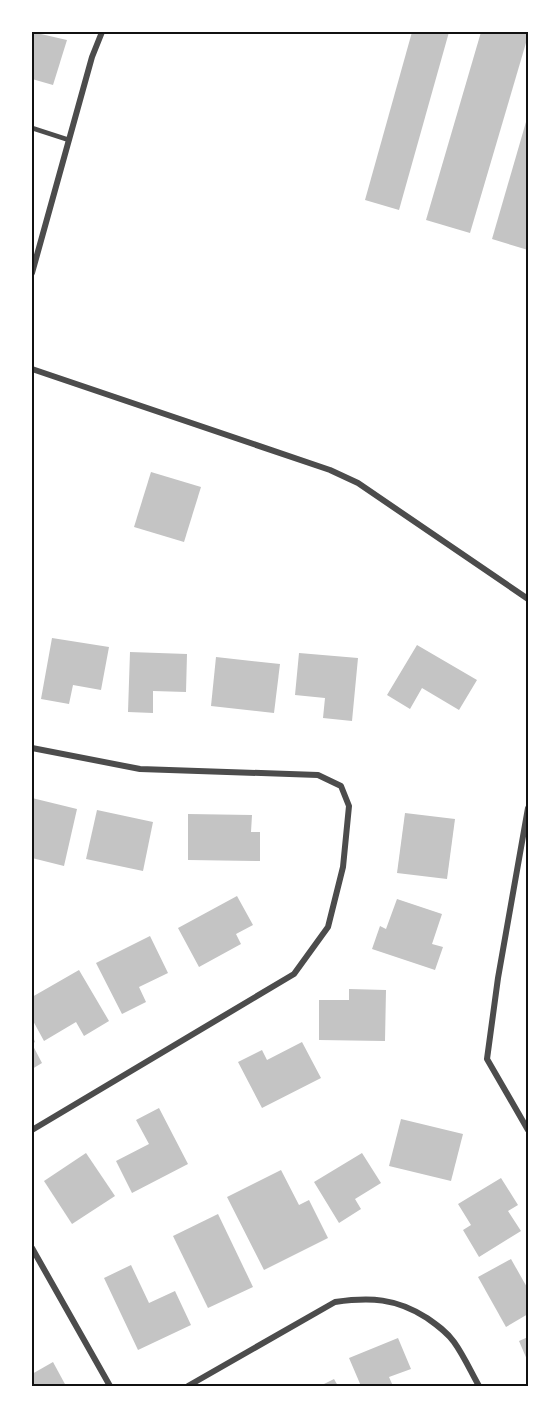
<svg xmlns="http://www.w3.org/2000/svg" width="560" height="1418" font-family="'Archivo Narrow',sans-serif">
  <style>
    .building { fill: #c4c4c4 }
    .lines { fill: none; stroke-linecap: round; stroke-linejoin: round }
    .service { stroke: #4c4c4c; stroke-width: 4.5 }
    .minor { stroke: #4c4c4c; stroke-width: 6 }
    .neatline { fill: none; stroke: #111; stroke-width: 2 }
  </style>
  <rect width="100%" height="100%" fill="#fff"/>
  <!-- building -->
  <g class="building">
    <polygon points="32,32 67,40 53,85 32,79"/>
    <polygon points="412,32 449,32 399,210 365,200"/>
    <polygon points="481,32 528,32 528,36 470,233 426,220"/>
    <polygon points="528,115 528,250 492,239"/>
    <polygon points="151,472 201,487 184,542 134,527"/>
    <polygon points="52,638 109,647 101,690 73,685 69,704 41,699"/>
    <polygon points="417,645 477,680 459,710 422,688 410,709 387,695"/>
    <polygon points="130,652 187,654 186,692 153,691 153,713 128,712"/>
    <polygon points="299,653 358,658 352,721 323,718 325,698 295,695"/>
    <polygon points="216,657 280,664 274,713 211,706"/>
    <polygon points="32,798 77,809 64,866 32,858"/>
    <polygon points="97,810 153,822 143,871 86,859"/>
    <polygon points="405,813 455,819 447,879 397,873"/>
    <polygon points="188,814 252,815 251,832 260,832 260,861 188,860"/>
    <polygon points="237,896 253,925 236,934 241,944 199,967 178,928"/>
    <polygon points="397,899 442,914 432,944 443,947 435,970 372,949 380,926 386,929"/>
    <polygon points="150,936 168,973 139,987 146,1002 122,1014 96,963"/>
    <polygon points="79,970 109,1021 84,1036 76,1022 44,1041 32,1019 32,997"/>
    <polygon points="349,989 386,990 385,1041 319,1040 319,1000 349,1000"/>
    <polygon points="32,1034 35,1042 32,1044 42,1063 32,1069"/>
    <polygon points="302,1042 321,1078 262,1108 238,1062 262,1050 267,1060"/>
    <polygon points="159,1108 188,1164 132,1193 116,1161 149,1144 136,1120"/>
    <polygon points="401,1119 463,1134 451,1181 389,1166"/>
    <polygon points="86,1153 115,1196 72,1224 44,1181"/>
    <polygon points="362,1153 381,1183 355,1199 361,1209 339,1223 314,1182"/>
    <polygon points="281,1170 299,1205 309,1200 328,1238 264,1270 227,1197"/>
    <polygon points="501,1178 518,1205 508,1211 521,1231 479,1257 463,1230 471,1225 458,1204"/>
    <polygon points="218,1214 253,1287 208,1308 173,1236"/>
    <polygon points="511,1259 528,1289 528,1314 506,1327 478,1277"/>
    <polygon points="131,1265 149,1303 175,1291 191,1325 138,1350 104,1278"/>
    <polygon points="528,1337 528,1362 519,1341"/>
    <polygon points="398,1338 411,1369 389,1377 393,1386 361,1386 349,1358"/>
    <polygon points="53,1362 66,1386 32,1386 32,1374"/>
    <polygon points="334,1379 338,1386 320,1386"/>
  </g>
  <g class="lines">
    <!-- service -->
    <polyline class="service" points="32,128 69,140"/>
    <!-- minor -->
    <g class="minor">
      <polyline points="32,273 92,57 102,32"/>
      <polyline points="32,369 330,470 358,483 528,599"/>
      <polyline points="32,748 140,769 318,775 341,786 349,806 343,867 328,927 294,974 32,1130"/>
      <polyline points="528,808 498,978 487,1059 528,1130"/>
      <polyline points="32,1248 110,1386"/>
      <path d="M188 1386 335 1302C370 1297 396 1298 427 1318 437 1325 447 1332 454 1342 464 1356 471 1372 479 1386"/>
    </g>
  </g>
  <!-- border -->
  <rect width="560" height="1418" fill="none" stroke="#ffffff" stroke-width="66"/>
  <rect x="33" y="33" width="494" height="1352" class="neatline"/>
</svg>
